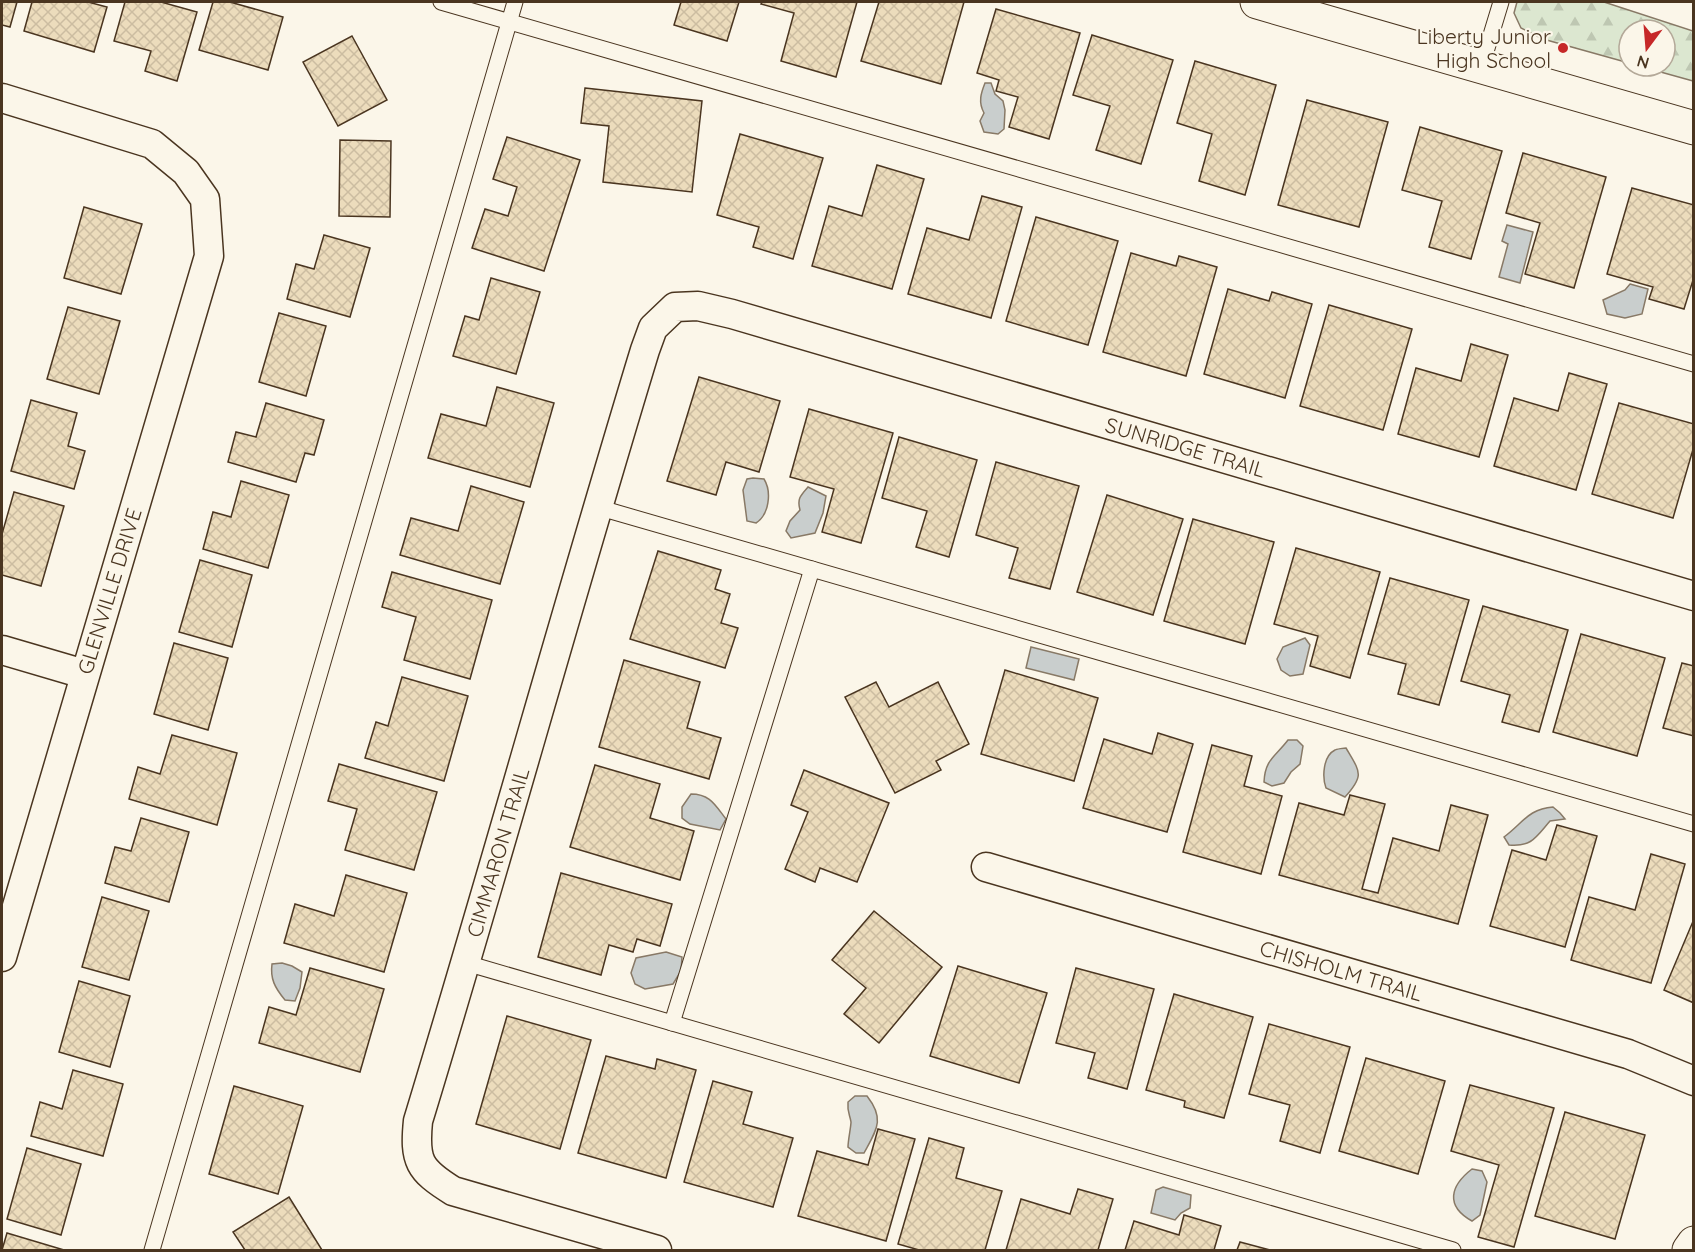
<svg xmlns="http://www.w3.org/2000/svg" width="1695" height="1252" font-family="Quicksand,sans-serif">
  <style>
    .forest { fill: url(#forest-firs); stroke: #887966; stroke-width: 1.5 }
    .water { fill: #c9cecd; stroke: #887966; stroke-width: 1.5 }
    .building { fill: url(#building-cross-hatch); stroke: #4a3520; stroke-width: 1.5 }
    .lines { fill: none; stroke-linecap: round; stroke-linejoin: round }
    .lane-casing { stroke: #4a3520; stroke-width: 17 }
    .street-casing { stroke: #4a3520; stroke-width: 31 }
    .secondary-casing { stroke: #4a3520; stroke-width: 35 }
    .lane { stroke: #fbf6e9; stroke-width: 15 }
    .street { stroke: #fbf6e9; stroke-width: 28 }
    .secondary { stroke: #fbf6e9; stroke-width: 33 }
    .poi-dot { fill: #c62828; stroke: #fbf6e9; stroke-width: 2 }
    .labels { text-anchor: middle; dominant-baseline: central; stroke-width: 4.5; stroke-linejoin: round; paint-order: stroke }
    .poi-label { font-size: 21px; fill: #4a3520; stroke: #fbf6e9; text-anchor: end }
    .street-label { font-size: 21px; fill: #4a3520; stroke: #fbf6e9 }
  </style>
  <defs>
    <pattern id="forest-firs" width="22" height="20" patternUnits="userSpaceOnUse" patternTransform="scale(1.5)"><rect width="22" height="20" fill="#dce7d0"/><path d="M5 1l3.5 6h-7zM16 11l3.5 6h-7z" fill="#bec7b2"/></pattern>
    <pattern id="building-cross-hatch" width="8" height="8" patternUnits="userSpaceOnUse" patternTransform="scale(1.5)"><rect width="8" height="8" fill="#ecdcbc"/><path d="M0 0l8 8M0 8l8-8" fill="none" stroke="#ccbda1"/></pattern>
  </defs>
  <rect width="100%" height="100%" fill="#fbf6e9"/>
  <!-- forest -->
  <polygon class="forest" points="1517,2 1604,2 1693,31 1693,81 1639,66 1665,66 1665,30 1629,30 1629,63 1543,39 1521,28 1514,13"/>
  <!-- water -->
  <g class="water">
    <path d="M985 83H991L995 94 1003 101 1005 110 1004 129 998 134 984 132 980 121 984 113C978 102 981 93 985 83Z"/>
    <polygon points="1507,225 1533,232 1520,283 1499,277 1508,244 1502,241"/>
    <polygon points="1630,284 1648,289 1642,314 1625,318 1607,314 1603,300 1625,290"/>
    <path d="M753 478 764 479C772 492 769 515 756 523L747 521 743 490 747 479Z"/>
    <path d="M808 487 826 496 823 513 815 533 791 538 786 531 790 521 800 510C797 499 800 496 808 487Z"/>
    <polygon points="1305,638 1310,645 1303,674 1290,676 1281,670 1277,659 1283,647"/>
    <polygon points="1031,647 1079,659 1074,680 1026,668"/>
    <path d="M1288 740H1297L1303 746 1300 764 1291 772 1284 783 1272 786 1264 782C1265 759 1276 756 1288 740Z"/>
    <path d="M1346 748C1360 772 1365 775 1345 797L1326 788C1322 777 1323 756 1335 750 1336 749 1345 748 1346 748Z"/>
    <path d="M691 794C710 794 715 805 726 819L720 830 690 824 682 818V807Z"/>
    <path d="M1553 807 1560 813 1565 819 1550 821C1536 837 1532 847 1509 845L1504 837C1523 823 1528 809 1553 807Z"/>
    <polygon points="666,952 682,957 681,971 673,984 645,989 635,984 631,973 636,958"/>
    <path d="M282 963 292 966 302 972 300 988 295 1001 285 1000C275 988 270 979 272 964Z"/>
    <path d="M855 1096H867C885 1119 877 1129 864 1153H856L848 1147C848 1140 851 1127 851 1122 850 1115 847 1112 848 1102Z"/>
    <path d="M1472 1169 1482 1171 1487 1182 1480 1215 1472 1221C1445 1206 1450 1186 1472 1169Z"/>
    <polygon points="1163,1187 1191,1195 1190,1208 1181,1213 1175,1220 1151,1213 1156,1190"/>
  </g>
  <!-- building -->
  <g class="building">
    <polygon points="2,2 17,2 10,27 2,25"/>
    <polygon points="32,2 88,2 107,7 94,52 24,31"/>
    <polygon points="125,2 161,2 197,12 177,81 145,71 151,51 114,41"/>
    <polygon points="213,2 230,2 283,17 268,70 199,50"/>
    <polygon points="681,2 739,2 727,41 674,25"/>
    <polygon points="762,2 857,2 836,77 781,61 794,13 761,4"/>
    <polygon points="879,2 964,2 941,84 861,61"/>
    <polygon points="996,9 1080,33 1049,139 1009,127 1018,97 996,91 999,80 977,73"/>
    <polygon points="1092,35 1173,60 1141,164 1096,150 1110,106 1073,95"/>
    <polygon points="352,36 387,100 338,126 303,62"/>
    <polygon points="1195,61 1276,85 1245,195 1199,181 1212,134 1177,123"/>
    <polygon points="585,88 702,101 692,192 603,182 609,126 581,123"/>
    <polygon points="1307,100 1388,122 1359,227 1278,205"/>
    <polygon points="1420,127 1502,151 1471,259 1429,247 1442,201 1402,190"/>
    <polygon points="740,134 823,158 793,259 753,247 759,227 717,215"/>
    <polygon points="507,137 580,160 544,271 472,248 485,209 508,216 517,187 493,179"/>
    <polygon points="340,140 391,141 390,217 339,216"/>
    <polygon points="1523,153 1606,177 1574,288 1525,274 1540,223 1506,213"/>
    <polygon points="877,165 924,179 892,289 812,266 829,206 862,216"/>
    <polygon points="1632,188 1694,205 1694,277 1684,309 1649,299 1653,287 1607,274"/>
    <polygon points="982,196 1022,207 991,318 908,294 927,228 969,240"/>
    <polygon points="84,207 142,224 121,294 64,278"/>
    <polygon points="1036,217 1118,241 1088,345 1006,321"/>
    <polygon points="324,235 370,248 350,317 287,299 296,264 314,269"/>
    <polygon points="1131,253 1176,266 1179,256 1217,267 1186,376 1103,352"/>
    <polygon points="491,278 540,292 516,374 453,356 465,316 479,320"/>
    <polygon points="1228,289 1269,301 1272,292 1312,304 1285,398 1204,374"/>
    <polygon points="1329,305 1412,329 1383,430 1300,406"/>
    <polygon points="68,307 120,321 99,394 47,379"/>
    <polygon points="279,313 326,326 306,396 259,382"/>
    <polygon points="1471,344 1508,355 1479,457 1398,434 1416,368 1461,381"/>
    <polygon points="1569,373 1607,384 1576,490 1494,466 1514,398 1558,411"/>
    <polygon points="699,377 780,401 759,472 726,462 716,495 667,481"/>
    <polygon points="497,387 554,403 530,487 428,458 441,414 486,426"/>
    <polygon points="31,400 77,413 68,446 85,451 74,489 11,471"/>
    <polygon points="266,403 324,420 314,455 305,453 296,482 228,462 236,432 256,437"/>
    <polygon points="1619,403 1694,424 1694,446 1673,518 1592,494"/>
    <polygon points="809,409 893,433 861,543 822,532 834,489 790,477"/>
    <polygon points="899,437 977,460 949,557 916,547 927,511 882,498"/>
    <polygon points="996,462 1079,486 1050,589 1009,578 1018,548 976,535"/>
    <polygon points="241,481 289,495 268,568 203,549 213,512 231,517"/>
    <polygon points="471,486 524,502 500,584 400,555 411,518 458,531"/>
    <polygon points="14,492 64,506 41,586 2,575 2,534"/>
    <polygon points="1107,495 1183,519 1153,615 1077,592"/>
    <polygon points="1193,519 1274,542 1245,644 1164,621"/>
    <polygon points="1296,548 1380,572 1350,678 1310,666 1318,636 1274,624"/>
    <polygon points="658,551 721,570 715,589 730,594 721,623 738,628 725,668 630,639"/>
    <polygon points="200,560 252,575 232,647 179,632"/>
    <polygon points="392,572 492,600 470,679 404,660 416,617 382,607"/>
    <polygon points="1390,578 1469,600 1439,705 1398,694 1406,664 1368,654"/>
    <polygon points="1483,606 1568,630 1539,732 1502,722 1510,695 1461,681"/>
    <polygon points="1581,634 1665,658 1637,756 1553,732"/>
    <polygon points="174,643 228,658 208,730 154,714"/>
    <polygon points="624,660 700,682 687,728 721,738 709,779 599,747"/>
    <polygon points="1682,663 1694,666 1694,736 1663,728"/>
    <polygon points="1005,670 1098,698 1074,781 981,754"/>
    <polygon points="402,677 468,696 444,781 365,758 376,722 388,726"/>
    <polygon points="876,682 889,707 938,682 969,744 936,761 941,770 895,793 845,697"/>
    <polygon points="1158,733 1193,744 1167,832 1083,808 1104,739 1152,754"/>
    <polygon points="172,735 237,753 217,825 129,799 138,767 160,774"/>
    <polygon points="1212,745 1252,756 1244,786 1282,796 1261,874 1183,852"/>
    <polygon points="339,764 437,792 414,870 345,850 357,809 328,801"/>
    <polygon points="595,765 660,784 650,818 694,831 680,880 570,847"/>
    <polygon points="804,770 889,803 857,882 820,868 815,882 785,869 808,812 791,805"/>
    <polygon points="1350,795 1385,804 1362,889 1378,893 1393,838 1439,851 1451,805 1488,815 1458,924 1279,875 1299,803 1344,815"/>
    <polygon points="141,818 189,832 169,902 105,883 115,847 131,851"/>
    <polygon points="1557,825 1597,836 1565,947 1490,926 1512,850 1546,860"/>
    <polygon points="1651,854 1685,864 1651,983 1571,960 1589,897 1635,910"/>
    <polygon points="561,873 672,904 660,946 637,939 633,952 609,945 601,975 538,957"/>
    <polygon points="346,875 407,893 384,972 284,943 295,904 334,916"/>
    <polygon points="102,897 149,911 129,980 82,967"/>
    <polygon points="874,911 942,967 879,1043 844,1014 866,988 832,960"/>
    <polygon points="1694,919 1694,1003 1664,990"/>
    <polygon points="958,966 1047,993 1019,1083 930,1056"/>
    <polygon points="310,968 384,989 360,1072 259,1043 269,1007 296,1015"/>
    <polygon points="1076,968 1154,989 1127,1089 1088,1078 1095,1053 1056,1043"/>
    <polygon points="79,981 130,996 110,1067 59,1052"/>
    <polygon points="1174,994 1253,1017 1224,1118 1184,1107 1185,1101 1146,1090"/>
    <polygon points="507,1016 591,1040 560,1149 476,1124"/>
    <polygon points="1269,1024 1350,1047 1320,1153 1280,1141 1290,1105 1249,1094"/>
    <polygon points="606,1056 655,1069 657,1059 696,1070 666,1178 578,1153"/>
    <polygon points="1366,1058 1445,1081 1418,1174 1339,1151"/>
    <polygon points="73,1070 123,1084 103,1156 31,1136 40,1102 62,1109"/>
    <polygon points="713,1081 752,1092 743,1124 793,1138 773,1207 684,1182"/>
    <polygon points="1470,1085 1554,1108 1514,1247 1478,1237 1499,1165 1451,1151"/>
    <polygon points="234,1086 303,1106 278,1194 209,1174"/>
    <polygon points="1565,1112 1645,1135 1615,1239 1535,1216"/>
    <polygon points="878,1129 915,1139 886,1241 798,1216 817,1151 868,1165"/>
    <polygon points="929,1138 964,1148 956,1178 1002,1191 985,1250 919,1250 898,1244"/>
    <polygon points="27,1148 81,1164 61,1235 7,1219"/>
    <polygon points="1078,1189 1113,1199 1098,1250 1006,1250 1021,1199 1070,1214"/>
    <polygon points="289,1197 322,1250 245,1250 233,1232"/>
    <polygon points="1184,1215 1221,1226 1214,1250 1125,1250 1134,1221 1179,1235"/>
    <polygon points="7,1233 64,1250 2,1250"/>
    <polygon points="1240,1242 1270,1250 1237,1250"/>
  </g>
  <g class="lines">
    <defs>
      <g id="lane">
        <polyline points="441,2 1694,364"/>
        <polyline points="1481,68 1501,2"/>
        <polyline points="597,507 1694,824"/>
        <polyline points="466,963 1453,1250"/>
        <polyline points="672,1023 812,569"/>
        <polyline points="152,1250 515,2"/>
      </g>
      <g id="street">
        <polyline points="2,98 152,144 186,172 205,199 209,256 2,957"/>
        <polyline points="2,650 84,674"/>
        <path id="s1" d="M986 867 1628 1054 1694 1081"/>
        <path id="s2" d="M657 1250 453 1191C419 1170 414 1161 418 1121 496 865 567 606 645 350L653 328 675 307 698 306 732 314 1694 596"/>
      </g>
      <g id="secondary">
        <polyline points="1257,2 1694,128"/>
        <polyline points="1689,1250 1694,1243"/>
      </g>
    </defs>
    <!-- lane casing -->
    <use href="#lane" class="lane-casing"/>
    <!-- street casing -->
    <use href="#street" class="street-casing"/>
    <!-- secondary casing -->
    <use href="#secondary" class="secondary-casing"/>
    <!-- lane -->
    <use href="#lane" class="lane"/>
    <!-- street -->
    <use href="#street" class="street"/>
    <!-- secondary -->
    <use href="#secondary" class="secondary"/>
  </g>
  <!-- markers -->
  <circle class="poi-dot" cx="1563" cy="48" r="6"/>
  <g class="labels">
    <!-- poi labels -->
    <g class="poi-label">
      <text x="1551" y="36">Liberty Junior<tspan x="1551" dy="24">High School</tspan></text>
    </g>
    <!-- street labels -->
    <g class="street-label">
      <text stroke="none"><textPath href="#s2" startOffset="1686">SUNRIDGE TRAIL</textPath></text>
      <text transform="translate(109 591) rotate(-73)">GLENVILLE DRIVE</text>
      <text stroke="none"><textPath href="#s2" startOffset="578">CIMMARON TRAIL</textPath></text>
      <text stroke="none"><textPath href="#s1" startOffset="370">CHISHOLM TRAIL</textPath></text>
    </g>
  </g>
  <!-- border -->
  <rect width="1695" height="1252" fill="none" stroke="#4a3520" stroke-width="6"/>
  <!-- north arrow -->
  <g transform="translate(1647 48) rotate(196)"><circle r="28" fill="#fbf6e9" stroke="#b4a999" stroke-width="1.5"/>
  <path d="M0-4.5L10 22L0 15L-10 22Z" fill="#c62828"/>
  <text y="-9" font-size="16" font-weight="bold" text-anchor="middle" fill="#4a3520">N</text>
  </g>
</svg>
